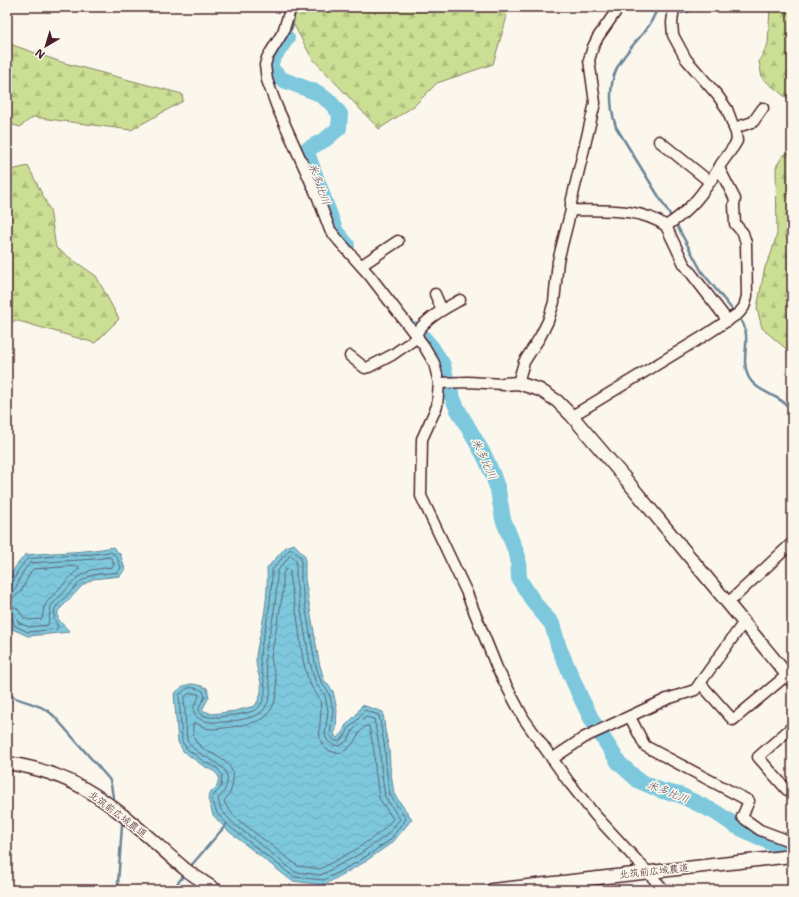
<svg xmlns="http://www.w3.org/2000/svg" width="799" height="897" font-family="'Shantell Sans','Klee One',sans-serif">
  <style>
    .forest { fill: url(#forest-firs); stroke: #8a7f60 }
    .water { fill: url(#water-waves); stroke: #698496 }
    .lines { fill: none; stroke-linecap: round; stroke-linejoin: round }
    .shore { stroke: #5e6372; stroke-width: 1 }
    .stream { stroke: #698496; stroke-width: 2.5 }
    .river { stroke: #7dc8dd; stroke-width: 16 }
    .minor-casing { stroke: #4a1f2b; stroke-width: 13 }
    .tertiary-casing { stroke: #4a1f2b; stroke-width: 15 }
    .minor { stroke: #fbf7ec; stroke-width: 10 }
    .tertiary { stroke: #fbf7ec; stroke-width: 12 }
    .labels { text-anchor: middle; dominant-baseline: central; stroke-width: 3; stroke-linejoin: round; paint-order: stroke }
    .street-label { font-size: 10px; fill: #4a1f2b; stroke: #fbf7ec }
    .water-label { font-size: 11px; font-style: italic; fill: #595260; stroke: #fbf7ec }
  </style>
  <defs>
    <pattern id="forest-firs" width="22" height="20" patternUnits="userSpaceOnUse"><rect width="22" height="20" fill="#cbdf94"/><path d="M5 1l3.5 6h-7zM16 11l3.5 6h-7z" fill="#b0bf80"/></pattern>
    <pattern id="water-waves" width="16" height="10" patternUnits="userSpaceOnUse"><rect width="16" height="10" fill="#7dc8dd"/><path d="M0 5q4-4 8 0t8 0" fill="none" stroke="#6eabbe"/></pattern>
  </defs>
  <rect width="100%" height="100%" fill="#fbf7ec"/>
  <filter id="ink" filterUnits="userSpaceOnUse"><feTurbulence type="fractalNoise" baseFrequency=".025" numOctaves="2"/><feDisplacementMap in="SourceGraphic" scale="8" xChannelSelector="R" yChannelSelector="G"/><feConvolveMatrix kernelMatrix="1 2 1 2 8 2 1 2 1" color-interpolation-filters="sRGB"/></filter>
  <g filter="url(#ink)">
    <!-- forest -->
    <g class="forest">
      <polygon points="284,7 507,7 506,20 493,64 437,83 414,106 379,129 312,58"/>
      <polygon points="770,7 792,7 792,100 788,99 762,78 759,61 768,44"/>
      <polygon points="7,43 61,62 182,94 183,101 131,130 33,117 20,127 7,123"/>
      <polygon points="792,152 792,354 762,328 757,308 765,267 771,254 777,234 776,167 783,155"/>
      <polygon points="28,166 50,210 56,248 96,276 119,319 95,343 15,320 7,328 7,171"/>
    </g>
    <!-- water -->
    <g class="water">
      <path d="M294 544 305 556V579L319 662 324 680 333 691 337 710 336 729 334 734 337 738 343 733 345 726 356 715 362 705 383 712 385 730 389 749 390 766 394 794 412 819 393 842 363 863 324 885 292 881 227 830 213 815 208 799 209 794 217 786 219 777 215 772 202 765 183 751 178 742 174 694C187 682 191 682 207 688L209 697 202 710 212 714 235 711 255 706C269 683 255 678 256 656 257 646 260 636 262 626 266 606 268 588 267 568L286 547Z"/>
      <path d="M113 547 120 554 125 569 120 576 93 579 83 585 58 611V619L70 632 28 636 12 629C5 610 4 589 13 571 16 565 21 560 25 555 54 552 84 553 113 547Z"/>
    </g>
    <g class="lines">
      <!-- shore -->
      <g class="shore">
        <path d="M292 549 301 557V580L315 663 321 682 329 693 333 710 330 736 335 741H339L345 736 349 728 359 718 364 710 379 715 385 749 386 766 390 795 406 819 390 840 361 860 324 880 294 877 230 827 217 813 212 799 213 796 221 787 222 775 217 768 204 762 186 748 182 741 179 696C186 686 193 686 203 691L205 697 199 707V711C204 720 218 717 227 716 234 715 255 713 259 707 272 690 260 676 260 658 260 647 264 635 266 625 270 605 272 589 272 570L288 551Z"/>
        <path d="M290 556H292L296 560V581L310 663 316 684 325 695 328 711 325 735 327 740 333 745 340 746 348 740 353 730 366 717 374 719 380 750 381 767 385 797 400 819 386 836 358 855 321 875 295 872 233 823 221 810 218 799C220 796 224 793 225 789 238 761 196 760 187 740L184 698C188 692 193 692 199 695 199 700 192 705 194 712 198 730 248 720 259 714 263 712 266 706 268 702 275 686 264 673 265 657 266 647 269 636 271 627 275 608 277 590 277 572Z"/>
        <path d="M286 569 290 571V582C293 596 296 609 298 623 301 644 302 666 311 686 313 690 317 694 319 698 326 715 309 746 333 752 346 755 353 744 358 735 360 731 364 728 366 726H369L374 751 375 768 379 798 393 819 382 831 355 850 320 869 298 866 237 819 227 807 224 801C226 797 230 795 231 790 244 751 194 759 193 732 193 728 192 726 194 723 199 724 205 729 211 729 222 729 256 724 264 718 273 711 277 697 277 687 277 678 272 667 271 657L283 592V574Z"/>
        <path d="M7 588 12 585 17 572 27 559C55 555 83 556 111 552L117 557 121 568 118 572 92 575 81 581 55 608 54 619 58 626 57 629 28 632 15 626 12 618 7 616"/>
        <path d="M7 593C18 592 17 582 22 574 24 570 27 566 30 563L96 559 109 557 112 559 114 565 113 567 91 570 77 578 51 606 48 625 29 627 19 623 14 613 7 611"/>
        <path d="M7 599C24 598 24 580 33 569L78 566 79 567V569L73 574 47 602 44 607 42 619 29 620 24 618 17 608 7 605"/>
      </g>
      <!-- stream -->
      <g class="stream">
        <path d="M658 7C656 12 653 18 650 24 641 37 629 48 621 61 608 80 609 105 616 127L672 218"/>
        <path d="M731 7C743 9 759 12 771 7"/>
        <polyline points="678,10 682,13 703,7"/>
        <polyline points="287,38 292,27 296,7"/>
        <polyline points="675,222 702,272 735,313"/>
        <path d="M738 316C755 336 739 355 748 376 757 394 780 394 789 408 790 410 791 414 792 416"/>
        <path d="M7 694C23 703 41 703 54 716L109 779C113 786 111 795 115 801"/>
        <polyline points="189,868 226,825"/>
        <polyline points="119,890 118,884 122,825"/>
        <polyline points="172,890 185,874"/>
      </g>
      <!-- river -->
      <g class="river">
        <polyline points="287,38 271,61 271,69 281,79 318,93 331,103 340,114 339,128 326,139 306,150 336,232 347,245"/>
        <polyline points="416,329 432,348 443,365 448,387 457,408 485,457 492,473 498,490 503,519 518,557 519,579 535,604 552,624 559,648 580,696 593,722 619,763 639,781 662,791 680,795 715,812 736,826 792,853"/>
      </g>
      <defs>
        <g id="minor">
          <polyline points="291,7 283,32 267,58 265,65 267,80 277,107 318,198 330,230 339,241 370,276 424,346 434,363 439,383 437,406 422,439 421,496 466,591 497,668 524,719 568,781 595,815 664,890"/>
          <polyline points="734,128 753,122 763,108"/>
          <polyline points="659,141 710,182"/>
          <path d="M571 210C602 211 640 207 666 226L684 264 728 321"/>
          <path d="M666 226C690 211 704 192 719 168"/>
          <polyline points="362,265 398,241"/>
          <polyline points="435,294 442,310"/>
          <path d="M416 334C426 318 444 309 460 300"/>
          <polyline points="350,356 365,368 369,367 392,355 418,337"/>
          <polyline points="439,383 468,382 503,384"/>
          <polyline points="518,383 524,362 540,337 548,321 554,302 558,261 571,210 571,203 595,103 589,60 593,47 598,37 619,7"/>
          <polyline points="572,416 704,336 739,313 744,307 747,296 746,243 743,233 735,224 734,205 735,199 719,168 721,164 734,146 737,141 736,133 727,109 718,96 686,59 673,35 672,23 674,7"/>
          <polyline points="728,603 792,543"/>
          <polyline points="700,683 733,720 787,675"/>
          <polyline points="630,717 645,746 749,801 742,817 760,830 792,842"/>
          <polyline points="792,727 758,757 787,790 792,785"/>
          <polyline points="552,759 585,737 667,699 695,690 744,622"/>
        </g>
        <g id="tertiary">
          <polyline points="503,384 518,383 540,390 557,401 572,416 623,476 792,681"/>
          <path d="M7 763C34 767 61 775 85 789 122 810 153 842 185 869 195 877 206 883 216 890"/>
          <polyline points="492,890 792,856"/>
        </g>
      </defs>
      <!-- minor casing -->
      <use href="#minor" class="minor-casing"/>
      <!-- tertiary casing -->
      <use href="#tertiary" class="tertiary-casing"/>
      <!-- minor -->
      <use href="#minor" class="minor"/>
      <!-- tertiary -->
      <use href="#tertiary" class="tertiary"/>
    </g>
  </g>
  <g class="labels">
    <!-- street labels -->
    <g class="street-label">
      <text transform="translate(118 814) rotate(37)">北筑前広域農道</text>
      <text transform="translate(654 871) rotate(-6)">北筑前広域農道</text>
    </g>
    <!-- water labels -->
    <g class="water-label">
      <text transform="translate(319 184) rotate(70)">米多比川</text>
      <text transform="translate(484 459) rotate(65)">米多比川</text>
      <text transform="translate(668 792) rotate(21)">米多比川</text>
    </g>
  </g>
  <!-- margin -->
  <rect width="799" height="897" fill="none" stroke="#fbf7ec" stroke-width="24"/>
  <rect x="12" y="12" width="775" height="873" fill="none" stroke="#4a1f2b" stroke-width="1.5" filter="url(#ink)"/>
  <!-- north arrow -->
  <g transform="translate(46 46) rotate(218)" stroke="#fbf7ec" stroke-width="3" paint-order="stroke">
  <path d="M0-3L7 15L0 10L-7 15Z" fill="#4a1f2b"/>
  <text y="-6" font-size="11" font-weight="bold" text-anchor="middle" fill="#4a1f2b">N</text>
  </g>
</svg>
